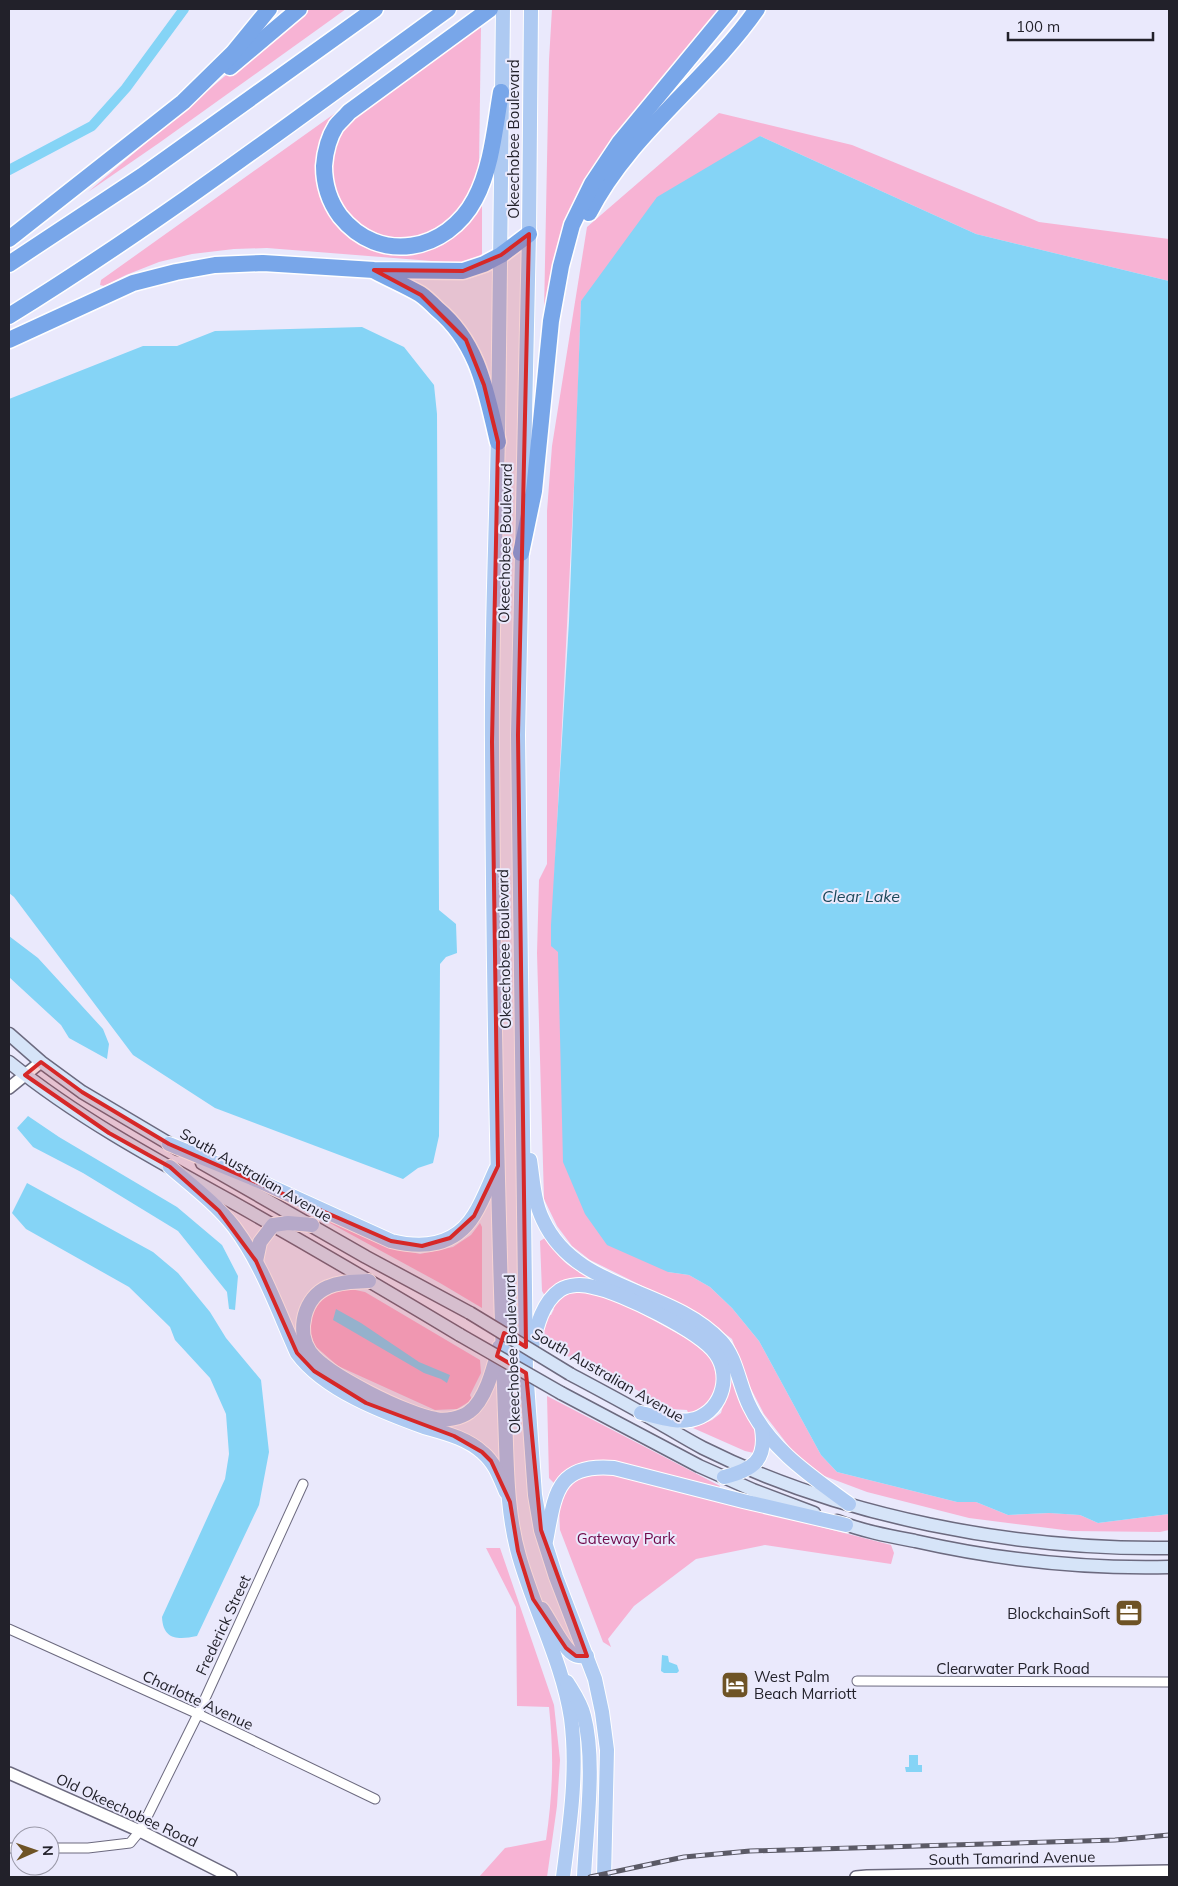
<svg xmlns="http://www.w3.org/2000/svg" width="1178" height="1886" font-family="Mulish,sans-serif">
  <style>
    .green { fill: #f7b3d4 }
    .water { fill: #85d4f6 }
    .lines { fill: none; stroke-linecap: round; stroke-linejoin: round }
    .canal { stroke: #85d4f6; stroke-width: 10 }
    .minor-casing { stroke: #6c6a7f; stroke-width: 11 }
    .tertiary-casing { stroke: #6c6a7f; stroke-width: 14 }
    .secondary-casing { stroke: #6c6a7f; stroke-width: 15 }
    .primary-casing { stroke: #fff; stroke-width: 16 }
    .motorway-casing { stroke: #fff; stroke-width: 19 }
    .minor { stroke: #fff; stroke-width: 9 }
    .tertiary { stroke: #fff; stroke-width: 11 }
    .secondary { stroke: #d6e4f8; stroke-width: 12 }
    .primary { stroke: #aecaf2; stroke-width: 14 }
    .motorway { stroke: #78a6e9; stroke-width: 16 }
    .rail-casing { stroke: #5b5a66; stroke-width: 5 }
    .rail { stroke: #eae9fc; stroke-width: 3; stroke-dasharray: 9; stroke-linecap: butt }
    .secondary-bridge-casing { stroke: #6c6a7f; stroke-width: 15; stroke-linecap: butt }
    .secondary-bridge { stroke: #d6e4f8; stroke-width: 12 }
    .marked { fill: #d62828; fill-opacity: 0.2; stroke: #d62828; stroke-width: 4; stroke-linejoin: round }
    .labels { text-anchor: middle; dominant-baseline: central; stroke-width: 4; stroke-linejoin: round; paint-order: stroke }
    .street-label { font-size: 15px; fill: #22212a; stroke: #eae9fc }
    .park-label { font-size: 15px; fill: #700a4b; stroke: #eae9fc }
    .poi-label { font-size: 15px; fill: #22212a; stroke: #eae9fc; text-anchor: end }
    .water-label { font-size: 16px; font-style: italic; fill: #1a4759; stroke: #eae9fc }
  </style>
  <rect width="100%" height="100%" fill="#eae9fc"/>
  <!-- green -->
  <g class="green">
    <polygon points="304,9 346,9 159,143 88,192"/>
    <polygon points="552,9 721,9 610,148 544,313 549,60"/>
    <polygon points="481,25 479,166 465,207 451,222 410,242 366,233 339,207 329,172 336,140 348,123"/>
    <polygon points="341,109 335,117 327,203 397,252 479,202 482,204 482,256 467,262 457,263 267,248 234,249 192,254 159,262 126,275 104,286 100,285 101,280"/>
    <polygon points="719,113 852,145 1039,222 1169,239 1169,281 976,234 760,136 581,301 576,446 551,945 558,951 668,1272 689,1275 710,1287 732,1308 759,1341 821,1455 837,1472 957,1502 976,1502 1008,1515 1050,1513 1080,1515 1098,1523 1169,1514 1169,1530 1160,1532 1072,1531 969,1518 867,1492 819,1474 791,1449 764,1414 748,1383 732,1339 699,1314 590,1260 572,1246 557,1226 544,1199 537,953 539,880 547,864 547,511 552,446 587,227"/>
    <polygon points="295,1204 389,1247 420,1254 453,1247 471,1235 480,1223 482,1227 482,1308 440,1283"/>
    <path d="M545 1238C562 1261 567 1268 594 1278L569 1280 545 1296 542 1291 540 1241Z"/>
    <polygon points="346,1288 365,1292 480,1360 481,1373 470,1395 472,1400 457,1409 435,1410 338,1366 315,1346 310,1332 310,1319 316,1303 327,1292"/>
    <polygon points="588,1290 633,1309 691,1341 712,1359 718,1384 710,1401 689,1415 687,1410 670,1409 645,1394 541,1343 547,1315 551,1315 554,1309 551,1307 570,1292"/>
    <polygon points="731,1378 746,1413 757,1430 757,1447 754,1453 745,1451 693,1428 712,1420 721,1413"/>
    <polygon points="547,1396 720,1486 718,1489 605,1461 581,1463 565,1472 555,1484 549,1478"/>
    <path d="M591 1472 610 1473 891 1545 894 1553 891 1564 765 1545 696 1559 634 1606 608 1639 611 1647 603 1642 560 1530C558 1498 560 1485 591 1472Z"/>
    <path d="M486 1548H500L554 1705 560 1760 557 1806 547 1877H479L505 1848 546 1840C553 1792 554 1755 549 1707L517 1706 516 1607Z"/>
  </g>
  <!-- water -->
  <g class="water">
    <polygon points="760,136 976,234 1169,281 1169,1514 1098,1523 1080,1515 1049,1513 1008,1515 976,1502 957,1502 837,1472 821,1455 759,1341 732,1308 710,1287 689,1275 668,1272 607,1245 585,1214 563,1162 558,952 551,946 551,925 569,621 581,301 657,197"/>
    <polygon points="362,327 404,347 434,385 437,414 439,910 456,924 457,953 446,957 440,964 439,1136 433,1163 418,1168 403,1179 215,1108 133,1055 14,897 9,893 9,399 143,346 177,346 215,331"/>
    <polygon points="9,936 38,958 103,1029 109,1044 107,1059 69,1038 61,1025 9,977"/>
    <polygon points="28,1116 59,1137 177,1207 222,1245 238,1276 235,1310 229,1309 227,1292 178,1231 83,1173 33,1147 17,1128"/>
    <path d="M27 1183 153 1252 178 1273 210 1312 226 1338 261 1380 269 1452 259 1505 197 1636C178 1640 163 1640 162 1617L225 1479 229 1454 226 1414 210 1378 175 1340 170 1327 129 1287 26 1229 12 1213Z"/>
    <polygon points="336,1309 361,1323 419,1362 450,1375 447,1383 441,1379 424,1373 333,1320"/>
    <polygon points="662,1655 668,1656 669,1662 677,1665 679,1671 677,1673 664,1673 661,1671"/>
    <polygon points="909,1755 918,1755 918,1765 922,1765 922,1772 906,1772 905,1767 909,1767"/>
  </g>
  <g class="lines">
    <!-- canal -->
    <polyline class="canal" points="9,170 92,126 126,88 184,9"/>
    <defs>
      <g id="minor">
        <polyline points="9,1629 198,1714 375,1799"/>
        <polyline points="857,1681 1169,1682"/>
        <polyline points="9,1848 20,1848"/>
        <polyline points="50,1848 88,1848 130,1843 140,1831 198,1714 303,1484"/>
      </g>
      <g id="tertiary">
        <polyline points="9,1088 41,1062"/>
        <polyline points="9,1773 140,1831 231,1877"/>
        <polyline points="856,1877 867,1876 1169,1871"/>
      </g>
      <g id="secondary">
        <polyline points="9,1034 41,1062 82,1092 178,1149"/>
        <path d="M9 1062C78 1118 156 1160 234 1203 310 1246 385 1290 460 1335"/>
        <polyline points="202,1163 366,1257 470,1313"/>
        <path d="M570 1374C596 1388 621 1401 647 1416 665 1426 684 1438 703 1448 841 1517 1015 1550 1169 1548"/>
        <polyline points="561,1393 699,1466 753,1490 814,1513"/>
        <path d="M837 1521C862 1531 889 1536 915 1541 999 1560 1083 1569 1169 1567"/>
      </g>
      <g id="primary">
        <path d="M503 9C501 150 501 292 498 434 496 537 491 641 492 745 493 968 497 1192 505 1415 507 1462 506 1511 519 1556 534 1609 563 1664 571 1718 578 1771 570 1824 563 1877"/>
        <polyline points="531,9 529,234 518,735 526,1369 535,1495 541,1530 556,1577 595,1679 602,1712 607,1750 604,1877"/>
        <path d="M169 1144 252 1178 391 1241C423 1249 455 1246 474 1215 483 1201 489 1184 496 1169"/>
        <path d="M530 1160C533 1180 534 1202 543 1220 576 1292 670 1287 721 1341 737 1358 739 1386 750 1407 771 1450 811 1476 849 1504"/>
        <path d="M170 1167C192 1186 216 1204 234 1227 262 1264 278 1311 297 1353 324 1390 383 1412 424 1427 445 1433 467 1438 483 1453 495 1463 500 1478 506 1492"/>
        <polyline points="256,1261 260,1242 273,1225 288,1223 312,1225"/>
        <path d="M369 1281C356 1282 341 1281 328 1287 304 1297 296 1331 310 1352 327 1375 408 1415 436 1419 446 1421 461 1418 469 1412 486 1400 494 1366 499 1347"/>
        <path d="M531 1351C536 1330 541 1303 560 1290 569 1284 583 1284 593 1287 621 1292 701 1332 716 1354 733 1378 720 1415 690 1420 675 1423 656 1416 641 1413"/>
        <path d="M724 1477C753 1470 767 1460 762 1429"/>
        <path d="M546 1541C555 1494 556 1463 614 1468L743 1501 846 1525"/>
        <path d="M542 1609C550 1620 564 1651 575 1655 578 1657 583 1656 587 1656"/>
        <path d="M567 1682C573 1692 581 1703 584 1716 596 1761 586 1829 584 1877"/>
      </g>
      <g id="motorway">
        <path d="M490 9 349 112C345 117 340 121 336 126 329 137 325 153 324 166 324 184 329 201 340 216 379 265 447 252 475 199 492 167 495 126 501 92"/>
        <polyline points="230,67 299,9"/>
        <path d="M589 213C629 134 707 81 757 9"/>
        <polyline points="9,239 183,102 233,53 269,9"/>
        <polyline points="9,264 142,176 375,9"/>
        <path d="M375 271C390 279 406 286 420 294 426 298 432 304 437 309 479 344 486 392 498 442"/>
        <path d="M9 316C161 222 303 114 448 9"/>
        <polyline points="9,340 133,283 176,272 215,265 263,263 374,270 463,271 484,264 501,255 529,234"/>
        <polyline points="521,553 534,491 551,321 561,266 572,225 592,184 620,142 730,9"/>
      </g>
    </defs>
    <!-- minor casing -->
    <use href="#minor" class="minor-casing"/>
    <!-- tertiary casing -->
    <use href="#tertiary" class="tertiary-casing"/>
    <!-- secondary casing -->
    <use href="#secondary" class="secondary-casing"/>
    <!-- primary casing -->
    <use href="#primary" class="primary-casing"/>
    <!-- motorway casing -->
    <use href="#motorway" class="motorway-casing"/>
    <!-- minor -->
    <use href="#minor" class="minor"/>
    <!-- tertiary -->
    <use href="#tertiary" class="tertiary"/>
    <!-- secondary -->
    <use href="#secondary" class="secondary"/>
    <!-- primary -->
    <use href="#primary" class="primary"/>
    <!-- motorway -->
    <use href="#motorway" class="motorway"/>
    <defs>
      <polyline id="rail" points="590,1877 684,1857 750,1851 1115,1840 1169,1835"/>
    </defs>
    <!-- rail casing -->
    <use href="#rail" class="rail-casing"/>
    <!-- rail -->
    <use href="#rail" class="rail"/>
    <defs>
      <g id="secondary-bridge">
        <polyline points="470,1313 570,1374"/>
        <polyline points="460,1335 561,1393"/>
      </g>
    </defs>
    <!-- secondary-bridge casing -->
    <use href="#secondary-bridge" class="secondary-bridge-casing"/>
    <!-- secondary-bridge -->
    <use href="#secondary-bridge" class="secondary-bridge"/>
  </g>
  <!-- marked area -->
  <path class="marked" d="M529 234 518 735 526 1347 504 1333 497 1356 526 1373 541 1530 587 1656H576L566 1648 533 1599 518 1551 510 1502 491 1461 482 1452 454 1436 366 1403 314 1371 297 1353 256 1261 219 1211 170 1167 109 1133 25 1075 41 1062 82 1092 169 1144 391 1241 422 1246 450 1238 474 1216 498 1166 492 742 498 442 484 385 466 340 421 295 374 270 463 271 501 255Z"/>
  <!-- icons -->
  <defs>
    <symbol id="office-square" viewBox="-11 -11 22 22"><rect x="-9" y="-9" width="18" height="18" rx="4" fill="#6e5325" stroke="#eae9fc"/><path d="M-6-3h4V-5.5h4V-3h4V5H-6ZM-1-4.5V-3h2v-1.5ZM-6 0V1H6V0Z" fill="#fff"/></symbol>
    <symbol id="hotel-square" viewBox="-11 -11 22 22"><rect x="-9" y="-9" width="18" height="18" rx="4" fill="#6e5325" stroke="#eae9fc"/><path d="M-6-4.5h1.5V1H6V5H4.5V3h-9V5H-6ZM-4 0a1.8 1.8 0 1 1 3.6 0ZM.5 0V-2.5h3Q6-2.5 6 0Z" fill="#fff"/></symbol>
  </defs>
  <g fill-rule="evenodd">
    <use href="#office-square" x="1113" y="1597" width="32" height="32"/>
    <use href="#hotel-square" x="719" y="1669" width="32" height="32"/>
  </g>
  <g class="labels">
    <!-- street labels -->
    <g class="street-label">
      <text transform="translate(513 139) rotate(-90)">Okeechobee Boulevard</text>
      <text transform="translate(505 543) rotate(-89)">Okeechobee Boulevard</text>
      <text transform="translate(504 949) rotate(-91)">Okeechobee Boulevard</text>
      <text transform="translate(256 1175) rotate(30)">South Australian Avenue</text>
      <text transform="translate(512 1354) rotate(-92)">Okeechobee Boulevard</text>
      <text transform="translate(608 1375) rotate(30)">South Australian Avenue</text>
      <text transform="translate(223 1625) rotate(-65)">Frederick Street</text>
      <text x="1013" y="1668">Clearwater Park Road</text>
      <text transform="translate(198 1700) rotate(25)">Charlotte Avenue</text>
      <text transform="translate(127 1810) rotate(25)">Old Okeechobee Road</text>
      <text transform="translate(1012 1858) rotate(-1)">South Tamarind Avenue</text>
    </g>
    <!-- park labels -->
    <g class="park-label">
      <text x="626" y="1538">Gateway Park</text>
    </g>
    <!-- poi labels -->
    <g class="poi-label">
      <text x="1110" y="1613">BlockchainSoft</text>
      <text x="754" y="1676" text-anchor="start">West Palm<tspan x="754" dy="17">Beach Marriott</tspan></text>
    </g>
    <!-- water labels -->
    <g class="water-label">
      <text x="861" y="896">Clear Lake</text>
    </g>
  </g>
  <!-- border -->
  <rect width="1178" height="1886" fill="none" stroke="#22212a" stroke-width="20"/>
  <!-- north arrow -->
  <g transform="translate(35 1851) rotate(88)"><circle r="24" fill="#eae9fc" stroke="#9a99a8"/>
  <path d="M0-4L9 19L0 12L-9 19Z" fill="#6e5325"/>
  <text y="-8" font-size="14" font-weight="bold" text-anchor="middle" fill="#22212a">N</text>
  </g>
  <!-- scale -->
  <path d="M1008 32v8h145v-8" fill="none" stroke="#22212a" stroke-width="2.5"/>
  <text x="1016" y="32" font-size="15" fill="#22212a" stroke="#eae9fc" stroke-width="4" paint-order="stroke">100 m</text>
</svg>
